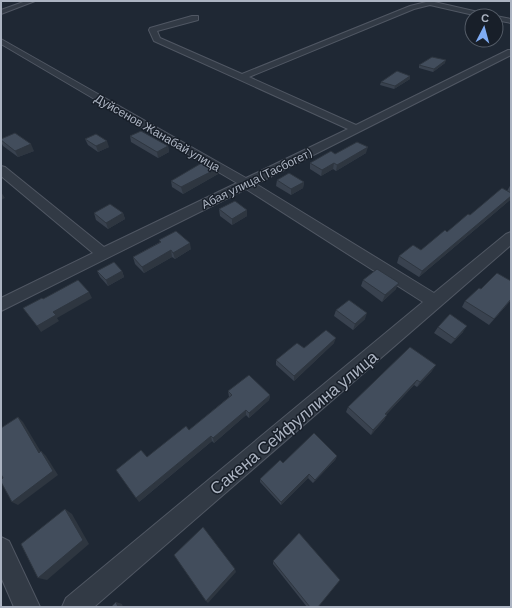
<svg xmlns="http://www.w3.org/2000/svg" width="512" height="608" font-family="Barlow,sans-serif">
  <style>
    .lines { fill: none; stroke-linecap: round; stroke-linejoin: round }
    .minor-casing { stroke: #505763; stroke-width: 2 }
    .minor { fill: #323a45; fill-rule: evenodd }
    .wall { fill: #39424f }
    .shaded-wall { fill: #2e3640 }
    .building { fill: #424d5c; stroke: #2e3640 }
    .labels { text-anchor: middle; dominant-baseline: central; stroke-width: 3; stroke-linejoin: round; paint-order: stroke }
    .far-street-label { font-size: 12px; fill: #acb4c2; stroke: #181f29 }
    .near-street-label { font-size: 17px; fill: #acb4c2; stroke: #181f29 }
  </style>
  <rect width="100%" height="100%" fill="#1f2834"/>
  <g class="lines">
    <defs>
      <g id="minor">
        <polygon points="26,1 35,1 1,14 1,10"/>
        <polygon points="430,1 487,14 491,16 478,16 430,5 414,9 249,77 356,125 508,50 511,50 511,55 256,184 434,293 506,234 511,232 511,245 94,607 62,607 66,598 423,302 246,189 1,311 1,298 93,253 1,176 1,166 5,167 104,247 237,183 1,44 1,39 246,178 348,129 154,41 149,30 150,28 192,16 198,16 198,20 157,31 160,38 242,74 410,6"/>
        <polygon points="495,16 496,16 511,19 511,23 496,20"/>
        <polygon points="1,537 9,541 40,607 14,607 1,577"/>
      </g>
    </defs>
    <!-- minor casing -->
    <use href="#minor" class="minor-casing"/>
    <!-- minor -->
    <use href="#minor" class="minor"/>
  </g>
  <!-- wall -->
  <g class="wall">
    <polygon points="445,63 433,72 419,68 419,65"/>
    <polygon points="410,79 394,89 380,85 381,82"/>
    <polygon points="130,136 168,146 169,152 158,158 131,142"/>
    <polygon points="1,139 34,151 18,157 3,146 1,142"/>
    <polygon points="85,139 109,147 98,152 88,145"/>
    <polygon points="366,153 336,171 333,169 321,176 310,169 310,163 335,154"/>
    <polygon points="218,168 218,174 183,194 172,187 171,181"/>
    <polygon points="277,180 304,182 303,188 291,195 276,186"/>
    <polygon points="511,184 511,198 510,200 419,277 397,263 399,256 421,250 470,215 507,191"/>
    <polygon points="219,209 247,216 232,225 220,216"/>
    <polygon points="94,213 123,213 125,219 108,229 96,220"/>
    <polygon points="159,240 191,249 175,259 172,257 144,273 135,264 133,257 160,242"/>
    <polygon points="97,271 122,271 124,277 108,286 100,277"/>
    <polygon points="363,280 396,289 382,302 361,286"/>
    <polygon points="511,281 511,300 489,325 462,307 465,301"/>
    <polygon points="336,310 365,319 353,330 334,316"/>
    <polygon points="438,327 463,332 451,344 434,333"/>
    <polygon points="334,343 294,381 276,365 276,360 304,348"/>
    <polygon points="432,371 417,387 414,385 386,415 384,420 371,435 346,412 348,407"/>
    <polygon points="228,391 270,395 269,400 249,418 246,415 214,443 212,441 139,502 189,430 229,397"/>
    <polygon points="337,456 335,460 313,483 308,478 281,505 260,482 260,479 283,463"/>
    <polygon points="273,561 318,607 307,607 273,564"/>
  </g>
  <!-- shaded-wall -->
  <g class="shaded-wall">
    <polygon points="446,60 445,63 433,72 434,69"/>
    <polygon points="410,76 410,79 394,89 395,86"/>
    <polygon points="107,141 109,147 98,152 96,146"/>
    <polygon points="31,144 34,151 18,157 15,151"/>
    <polygon points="168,146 169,152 158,158 157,152"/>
    <polygon points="368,147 366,153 336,171 337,165"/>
    <polygon points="334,163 333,169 321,176 322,170"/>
    <polygon points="218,168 218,174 183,194 181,187"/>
    <polygon points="304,182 303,188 291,195 291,189"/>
    <polygon points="1,192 5,198 1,200"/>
    <polygon points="511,196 511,198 510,200 419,277 422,271"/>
    <polygon points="247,210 247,216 232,225 232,219"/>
    <polygon points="123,213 125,219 108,229 106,223"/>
    <polygon points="190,243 191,249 175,259 173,253"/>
    <polygon points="171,250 172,257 144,273 142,267"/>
    <polygon points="122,271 124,277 108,286 106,280"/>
    <polygon points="399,283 396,289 382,302 385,295"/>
    <polygon points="89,292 92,298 57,318 59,321 41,332 37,326 53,312"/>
    <polygon points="511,299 511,300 489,325 494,319"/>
    <polygon points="367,313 365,319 353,330 355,324"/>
    <polygon points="467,326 463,332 451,344 455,339"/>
    <polygon points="336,338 334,343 294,381 294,376"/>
    <polygon points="436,365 432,371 417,387 420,382"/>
    <polygon points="417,380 414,385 382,419 385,414"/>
    <polygon points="270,395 269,400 249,418 249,413"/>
    <polygon points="246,410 246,415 214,443 213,438"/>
    <polygon points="387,415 384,420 371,435 373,430"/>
    <polygon points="18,417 23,422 44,457 39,453"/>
    <polygon points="211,436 212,441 139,502 136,498"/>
    <polygon points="41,451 46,456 58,475 18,505 12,502"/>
    <polygon points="337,456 335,460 313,483 315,480"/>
    <polygon points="309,474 308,478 281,505 281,502"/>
    <polygon points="65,509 72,514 89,544 47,580 38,578"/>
    <polygon points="235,569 236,572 208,603 206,601"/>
    <polygon points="116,602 122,604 123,607 118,607"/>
  </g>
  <!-- building -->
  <g class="building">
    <polygon points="432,57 446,60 434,69 419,65"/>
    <polygon points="397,71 410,76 395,86 381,82"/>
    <polygon points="141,131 168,146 157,152 130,136"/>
    <polygon points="15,133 31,144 15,151 1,140 1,139"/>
    <polygon points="96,134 107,141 96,146 85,139"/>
    <polygon points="357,142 368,147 337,165 334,163 322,170 310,163 331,151 335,154"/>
    <polygon points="205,161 218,168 181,187 171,181"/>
    <polygon points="289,173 304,182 291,189 277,180"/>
    <polygon points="502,188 511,193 511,196 422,271 399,256 413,245 421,250 445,230 447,232 468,214 470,215"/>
    <polygon points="235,201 247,210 232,219 219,209"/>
    <polygon points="110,204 123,213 106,223 94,213"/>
    <polygon points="176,231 190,243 173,253 171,250 142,267 133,257 161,242 159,240"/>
    <polygon points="114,262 122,271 106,280 97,271"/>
    <polygon points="377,269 399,283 385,295 363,280"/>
    <polygon points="497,273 511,281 511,299 494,319 465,301 479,288 481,289"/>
    <polygon points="78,280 89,292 53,312 56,315 37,326 23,308 42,298 43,299"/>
    <polygon points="349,300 367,313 355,324 336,310"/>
    <polygon points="450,314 467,326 455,339 438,327"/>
    <polygon points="326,330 336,338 294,376 276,360 297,343 304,348"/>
    <polygon points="410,347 436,365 420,382 417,380 385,414 387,415 373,430 348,407"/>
    <polygon points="249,375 270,395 249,413 246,410 213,438 211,436 136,498 116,470 141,450 147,457 186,426 189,430 232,395 228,391"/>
    <polygon points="18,417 39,453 41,451 53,471 12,502 1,482 1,480 3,478 1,474 1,428"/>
    <polygon points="314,433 337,456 315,480 309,474 281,502 260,479 280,460 283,463"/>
    <polygon points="65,509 83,540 38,578 21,544"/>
    <polygon points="203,527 235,569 206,601 174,555"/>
    <polygon points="299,533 340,580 318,607 310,607 273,561"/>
    <polygon points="116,602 118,607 111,607"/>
  </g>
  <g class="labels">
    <!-- far-street labels -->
    <g class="far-street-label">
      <text transform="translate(158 132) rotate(30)">Дуйсенов Жанабай улица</text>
      <text transform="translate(256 178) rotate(-26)">Абая улица (Тасбогет)</text>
    </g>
    <!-- near-street labels -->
    <g class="near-street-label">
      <text transform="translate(293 422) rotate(-40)">Сакена Сейфуллина улица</text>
    </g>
  </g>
  <!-- border -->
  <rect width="512" height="608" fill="none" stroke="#acb4c2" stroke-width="4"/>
  <!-- north arrow -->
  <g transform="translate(484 28) rotate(6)"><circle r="19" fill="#181f29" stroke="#535b66"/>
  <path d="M0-3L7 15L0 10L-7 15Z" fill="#7facf4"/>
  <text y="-6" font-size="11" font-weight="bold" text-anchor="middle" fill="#acb4c2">С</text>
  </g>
</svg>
